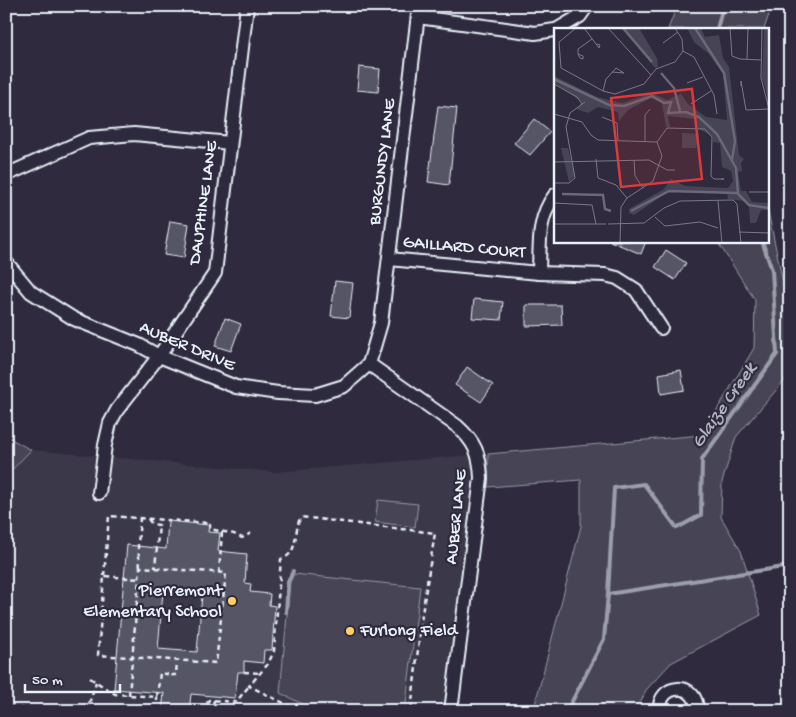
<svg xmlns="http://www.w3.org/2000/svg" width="796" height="717" font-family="'Gochi Hand',sans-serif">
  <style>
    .built { fill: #3b3749 }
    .green { fill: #464455; stroke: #979aa6 }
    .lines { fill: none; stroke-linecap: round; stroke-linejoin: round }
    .stream { stroke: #9c9fab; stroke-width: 4 }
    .building { fill: #575565; stroke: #e8f1f8; fill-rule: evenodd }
    .minor-casing { stroke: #e8f1f8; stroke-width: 16 }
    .path { stroke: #e8f1f8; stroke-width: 2.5; stroke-dasharray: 5 4; stroke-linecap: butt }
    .minor { stroke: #2f2a3d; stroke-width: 12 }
    .poi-dot { fill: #ffd166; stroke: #2f2a3d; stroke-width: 2 }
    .labels { text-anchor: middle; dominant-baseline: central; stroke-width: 4.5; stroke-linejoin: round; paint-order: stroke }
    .street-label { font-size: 18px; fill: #e8f1f8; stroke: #2f2a3d }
    .poi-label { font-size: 18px; fill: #e8f1f8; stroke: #2f2a3d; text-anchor: end }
    .water-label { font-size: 19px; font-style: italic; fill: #afb4be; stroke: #2f2a3d }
    .inset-river { fill: none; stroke: #696978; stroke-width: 2.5 }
    .inset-road { fill: none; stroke: #797a88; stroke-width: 1 }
    .view { fill: #d83c3d; fill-opacity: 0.15; stroke: #d83c3d; stroke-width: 2.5 }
    .inset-edge { fill: none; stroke: #e8f1f8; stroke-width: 2.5 }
  </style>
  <rect width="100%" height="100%" fill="#2f2a3d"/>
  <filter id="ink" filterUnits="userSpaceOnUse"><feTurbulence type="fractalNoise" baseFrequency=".02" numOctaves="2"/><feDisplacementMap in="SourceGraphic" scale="10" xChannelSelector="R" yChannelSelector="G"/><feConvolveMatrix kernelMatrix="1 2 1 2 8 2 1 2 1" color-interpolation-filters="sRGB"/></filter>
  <g filter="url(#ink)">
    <!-- built -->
    <polygon class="built" points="31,450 275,472 472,455 470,490 445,711 6,711 6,476"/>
    <!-- green -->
    <g class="green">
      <polygon points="677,6 772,6 764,29 668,29"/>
      <polygon points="767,206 790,316 790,374 736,437 722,482 721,517 741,551 761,615 671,663 646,690 637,711 523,711 534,708 581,526 581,480 488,487 488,454 702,435 754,348 755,300 717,241 767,241"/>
      <polygon points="6,436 31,450 6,476"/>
      <polygon points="378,500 418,504 415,527 375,522"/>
      <polygon points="294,574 420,587 405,711 317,711 280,693 290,582"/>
    </g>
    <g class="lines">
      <!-- stream -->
      <g class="stream">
        <polyline points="717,29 723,6"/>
        <polyline points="608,594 790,566"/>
        <polyline points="286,612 288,582 293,571"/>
        <polyline points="567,711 604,639 608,594 614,488 644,484 677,528 701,515 702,459 777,354 772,270 762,241"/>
      </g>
    </g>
    <!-- building -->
    <g class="building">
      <polygon points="359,67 380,69 378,92 357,90"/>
      <polygon points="438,106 457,108 449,185 428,182"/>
      <polygon points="534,119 550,132 530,155 514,143"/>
      <polygon points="170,221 189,224 184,258 164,255"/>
      <polygon points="610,241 646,241 641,254"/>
      <polygon points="666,250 686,263 675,280 655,267"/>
      <polygon points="335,281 353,283 349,318 331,316"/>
      <polygon points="474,299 503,302 501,320 472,318"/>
      <polygon points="526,305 561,305 562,325 526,326"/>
      <polygon points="225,318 241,324 231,351 215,346"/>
      <polygon points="467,367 493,385 481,402 455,385"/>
      <polygon points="681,370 684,390 661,394 659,374"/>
      <path d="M168 521 209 525 208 532 220 533 218 551 247 554 245 583 251 584 250 592 270 594 269 605 275 606 272 650H264L263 663 244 661V672H238L235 698 191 694 189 711H162L164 693 114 689 127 545 166 549ZM163 591 202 595 197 652 158 649Z"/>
    </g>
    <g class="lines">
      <defs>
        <g id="minor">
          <path d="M419 6 381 323 369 364 457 426C475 442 480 454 481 478L451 711"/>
          <polyline points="418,17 535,33 555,30"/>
          <polyline points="558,29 580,16 587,6"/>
          <polyline points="6,175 89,138 134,134 230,143"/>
          <polyline points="389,259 539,273 605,275 617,278 636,290 661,328"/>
          <polyline points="6,262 31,292 74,319 139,345 159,356 236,387 278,393 315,395 344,386 369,364"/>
          <path d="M539 273C540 245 537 218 555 195"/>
          <polyline points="99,493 105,445 110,423 117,410 159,356 215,273 247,6"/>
          <path d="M660 711C657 683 698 680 697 711"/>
        </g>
      </defs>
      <!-- minor casing -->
      <use href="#minor" class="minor-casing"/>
      <!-- path -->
      <g class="path">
        <polyline points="148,519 152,524 159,525 155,568"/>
        <polyline points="140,567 138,546 140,518"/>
        <polyline points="219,573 222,532"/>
        <polyline points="104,576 109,516 210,523 210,529 234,534 242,538 251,533"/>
        <polyline points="244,672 260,673"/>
        <polyline points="171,675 176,675 177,660"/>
        <polyline points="90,678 115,694 157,697 160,673 172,675"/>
        <polyline points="129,695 140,567 226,573 216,663 98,655 104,576 139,579"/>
        <polyline points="6,698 13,708 74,710 89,704 96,682"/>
        <polyline points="157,701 157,697 163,697"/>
        <polyline points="205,706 213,706 214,700"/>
        <polyline points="202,711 209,700 236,702 249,686"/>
        <path d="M300 711 249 686 268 664 274 651 281 559C300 554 293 529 301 517L435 533 422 614 411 711"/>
      </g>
      <!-- minor -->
      <use href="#minor" class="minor"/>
    </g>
  </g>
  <!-- markers -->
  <g class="poi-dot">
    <circle cx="232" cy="601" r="5"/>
    <circle cx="350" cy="631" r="5"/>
  </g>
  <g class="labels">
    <!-- street labels -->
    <g class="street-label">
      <text transform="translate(383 162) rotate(-83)">BURGUNDY LANE</text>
      <text transform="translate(204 203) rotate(-82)">DAUPHINE LANE</text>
      <text transform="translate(464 248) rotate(5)">GAILLARD COURT</text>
      <text transform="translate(187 347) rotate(23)">AUBER DRIVE</text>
      <text transform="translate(457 517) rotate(-84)">AUBER LANE</text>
    </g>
    <!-- poi labels -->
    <g class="poi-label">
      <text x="222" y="591">Pierremont<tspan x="222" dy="21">Elementary School</tspan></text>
      <text x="360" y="631" text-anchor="start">Furlong Field</text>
    </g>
    <!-- water labels -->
    <g class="water-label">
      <text transform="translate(725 406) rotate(-55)">Glaize Creek</text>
    </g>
  </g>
  <!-- overview -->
  <g transform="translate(554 28)">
    <rect width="215" height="215" fill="#2f2a3d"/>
    <path d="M67 0H85L103 30 104 39 101 40ZM133 0H147L151 9 165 7 169 30 175 39 185 127 190 131 187 135 188 143 184 144 187 163H192L198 174 215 175V182H207L202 195H196L195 178 189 173 174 171 173 165 114 164 80 187 75 185V181L110 161 117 151 131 158 174 160 179 153 177 143 168 139 166 115 159 114V109L142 99 140 91 114 88 116 99H112L108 75 97 70 74 82 65 93 64 84 44 79 34 85 22 81 28 74 0 55V48L43 69 68 75 98 65 113 72 127 66 134 76 152 89 173 92 169 46 155 26 140 14ZM210 0H215V74L208 50ZM128 105 145 106 142 120H128ZM7 120H14L21 148 15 154Z" fill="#464455"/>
    <path class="inset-river" d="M69 0 98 34M141 0 170 45 181 113 178 132M107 45 120 60 126 83M0 51 55 77 70 78 98 68 110 75 117 74 114 85 132 84 145 89 163 106 182 140 184 166 195 177 215 180M8 166 49 167 51 181 57 183M77 183 115 163 183 165"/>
    <path class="inset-road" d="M22 0 5 14 7 40 49 63 61 66 90 56 102 41 121 34 129 23M30 0 45 20 46 17 43 16M54 0 97 47M121 0 128 11 129 23 140 29 160 67 163 86M176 0 178 28 186 31 207 32M208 0 207 50 215 81M109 15 124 4M24 26V21L38 11M24 26 29 28V31L26 30ZM193 31 194 0M133 55 149 49M0 56 23 69 28 76M187 58V53L192 82 215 81M49 63 52 51 54 49 62 40 70 45 58 44M140 73 137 76 157 63M0 86 28 94 37 107 44 112 103 114 113 100 151 101 158 109 157 148 160 151H170H167M48 89 63 95 64 112M91 113V87L96 81M42 131 44 150 62 157 73 170M80 132 81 148 89 160M0 134 95 132 113 142H121M0 155H15L21 150 12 99 16 85 31 74M195 164H215M164 173 168 215M0 175 38 177 42 196M101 189 111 198 146 194 164 200M0 196H52M54 196 90 195 110 180 126 173 179 172 183 176 187 215M185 204 215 205M66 215 67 179 73 170 99 153 108 128 103 114"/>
    <path class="view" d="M138 61 148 151 67 159 57 70Z"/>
    <rect width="215" height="215" class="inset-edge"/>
  </g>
  <!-- margin -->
  <rect width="796" height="717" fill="none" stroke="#2f2a3d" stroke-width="25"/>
  <rect x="12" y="12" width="771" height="692" fill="none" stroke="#e8f1f8" stroke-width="2" filter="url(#ink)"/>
  <!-- scale -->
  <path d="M25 684v8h95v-8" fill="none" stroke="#e8f1f8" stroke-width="2.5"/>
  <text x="32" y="684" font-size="15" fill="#e8f1f8" stroke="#2f2a3d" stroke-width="4" paint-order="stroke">50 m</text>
</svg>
